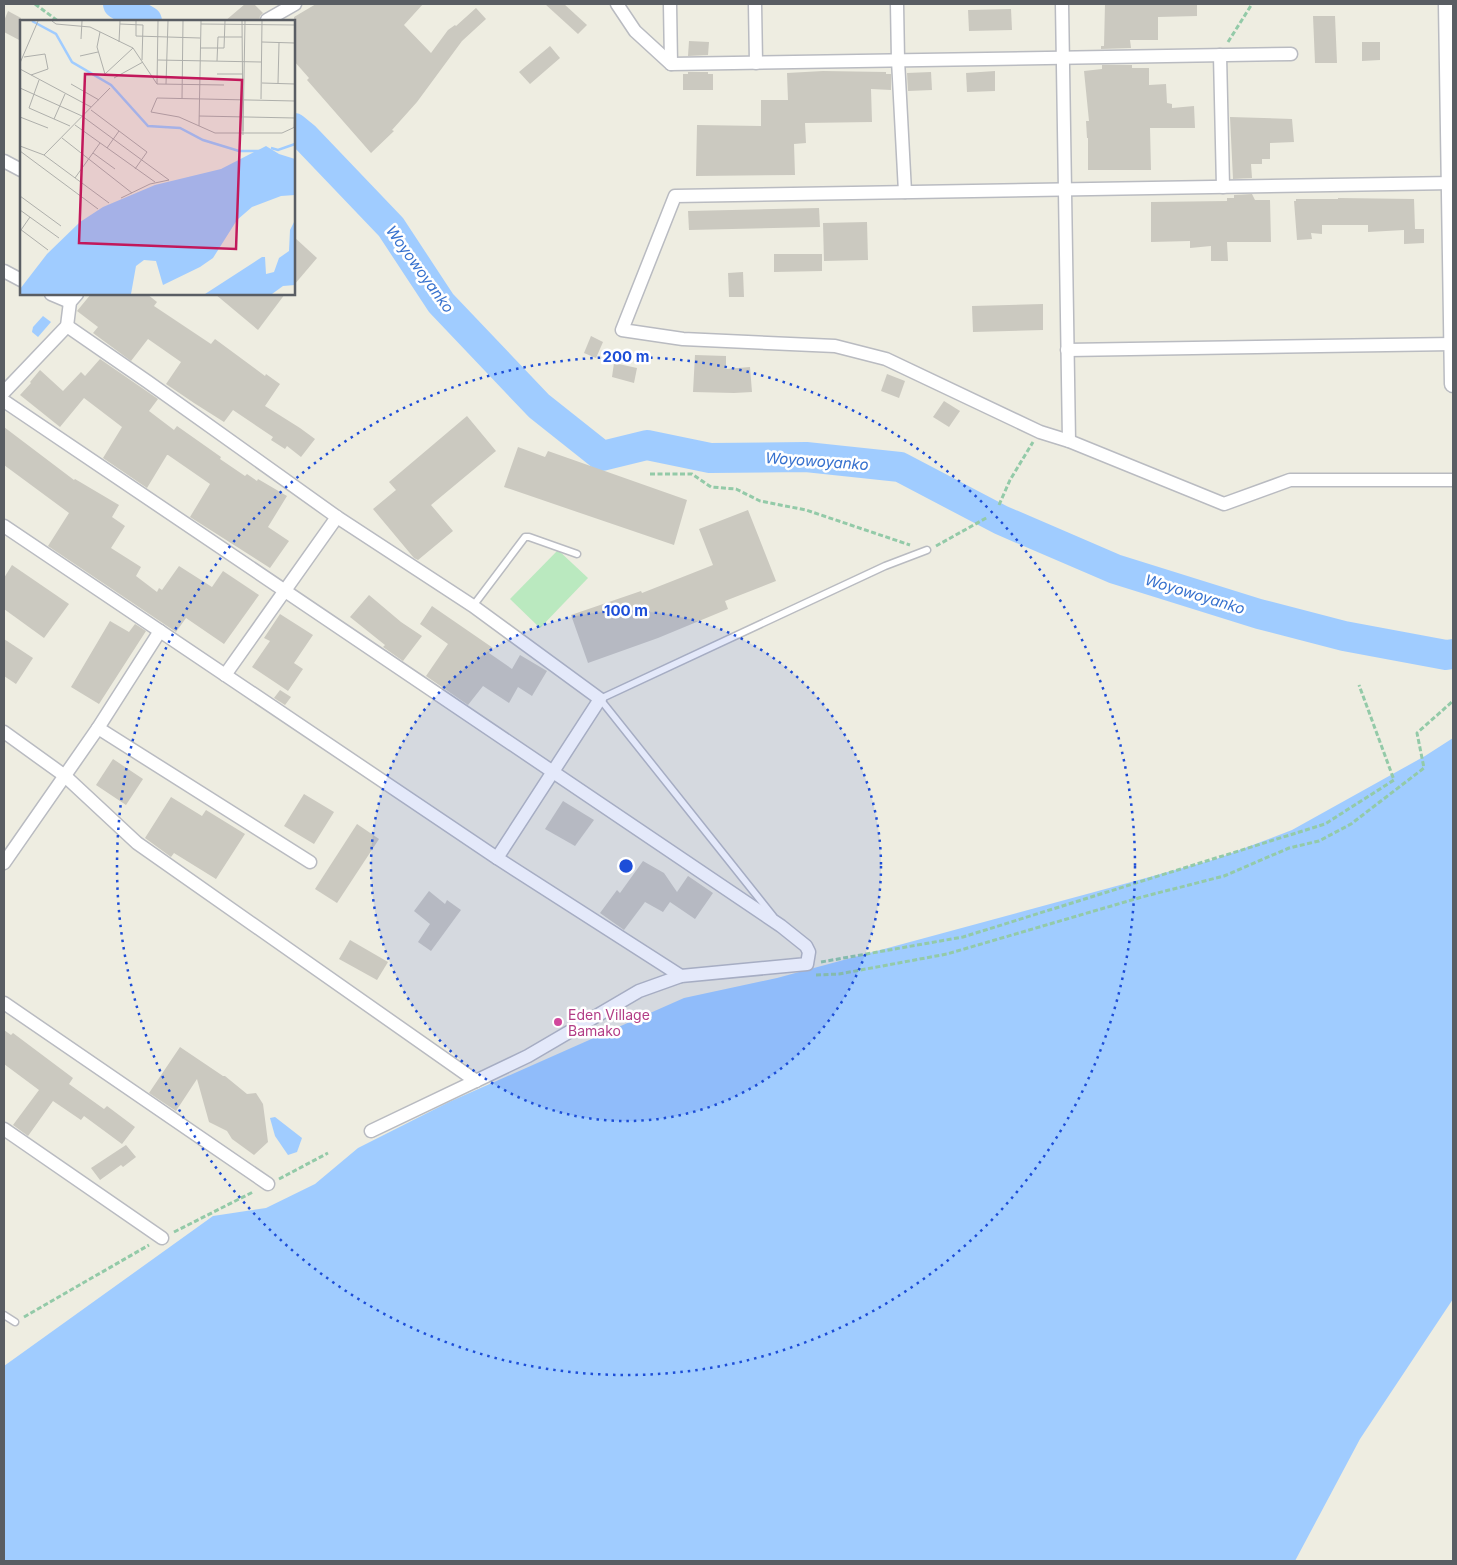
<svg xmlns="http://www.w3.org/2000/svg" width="1457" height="1565" font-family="Inter,sans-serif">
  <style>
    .green { fill: #bae9bf }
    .water { fill: #a0ccff }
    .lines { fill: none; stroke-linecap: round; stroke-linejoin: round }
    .river { stroke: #a0ccff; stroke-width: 30 }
    .building { fill: #cbc9c0 }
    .service-casing { stroke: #b9bbc1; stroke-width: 9 }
    .minor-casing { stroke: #b9bbc1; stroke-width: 15 }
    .tertiary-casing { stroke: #b9bbc1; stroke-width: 19 }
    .path { stroke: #93caa8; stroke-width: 3; stroke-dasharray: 5 2.5; stroke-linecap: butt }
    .service { stroke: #fff; stroke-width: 6 }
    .minor { stroke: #fff; stroke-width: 12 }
    .tertiary { stroke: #fff; stroke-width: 16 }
    .ring { fill: none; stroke: #1d4ed8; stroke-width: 2.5; stroke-dasharray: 2.5 5 }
    .hotel-dot { fill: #d1479c; stroke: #fff; stroke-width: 2 }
    .labels { text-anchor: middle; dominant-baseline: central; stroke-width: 5; stroke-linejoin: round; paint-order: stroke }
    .hotel-label { font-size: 14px; fill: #b23c85; stroke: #fff; text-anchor: start }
    .water-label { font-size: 15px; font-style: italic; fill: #3671ce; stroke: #fff }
    .inset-river { fill: none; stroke: #a0ccff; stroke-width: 2.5 }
    .inset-road { fill: none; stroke: #aeafab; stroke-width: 1 }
    .view { fill: #c2185b; fill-opacity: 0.15; stroke: #c2185b; stroke-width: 2.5 }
    .inset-edge { fill: none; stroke: #595d63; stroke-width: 2.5 }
    .centre { fill: #1d4ed8; stroke: #fff; stroke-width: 2.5 }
    .ring-label { font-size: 15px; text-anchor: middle; font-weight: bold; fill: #1d4ed8; stroke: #fff; stroke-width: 5; stroke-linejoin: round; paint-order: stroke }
  </style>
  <rect width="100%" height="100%" fill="#eeede1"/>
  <!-- green -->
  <polygon class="green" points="558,550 588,578 540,628 510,599"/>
  <!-- water -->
  <g class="water">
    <polygon points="43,316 51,322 38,337 32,332 33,327"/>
    <polygon points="1453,738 1453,1299 1360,1439 1295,1561 4,1561 4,1366 213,1216 266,1208 315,1184 358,1148 449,1102 684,998 777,978 1216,859 1292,830 1425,756"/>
    <polygon points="275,1117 302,1138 297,1152 288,1155 275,1136 270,1118"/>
  </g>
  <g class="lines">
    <!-- river -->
    <g class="river">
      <polyline points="118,4 147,21"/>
      <polyline points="294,128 305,137 391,227 441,303 539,406 602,456 647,445 710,458 806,457 900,467 1001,520 1115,569 1259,614 1344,636 1446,655 1453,654"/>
    </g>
  </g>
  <!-- building -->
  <g class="building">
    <polygon points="245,4 254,4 263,13 260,16 259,21 225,21"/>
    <polygon points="316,4 423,4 404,25 431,53 448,30 455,25 456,26 476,8 486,19 462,41 417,102 392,130 394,131 371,153 307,80 309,78 294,61 294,17"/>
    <polygon points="545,4 564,4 587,25 578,34"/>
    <polygon points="1105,4 1197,4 1197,16 1158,17 1158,40 1130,40 1131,48 1101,49 1101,46 1104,46"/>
    <polygon points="1011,9 1012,30 969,31 968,10"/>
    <polygon points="8,11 21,18 21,41 4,32 4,21"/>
    <polygon points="1313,16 1335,16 1337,63 1315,63"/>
    <polygon points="689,41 709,42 708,55 688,56"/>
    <polygon points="1362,42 1380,42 1380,60 1362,61"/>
    <polygon points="550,46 560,58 530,84 519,72"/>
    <polygon points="1102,65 1132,65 1132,68 1149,68 1149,85 1166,84 1167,103 1172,104 1172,108 1194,106 1195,128 1150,128 1151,170 1088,170 1088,138 1087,138 1086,121 1089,121 1084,71 1102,69"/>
    <polygon points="823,71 886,72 886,74 891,74 891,90 871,89 872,122 805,123 806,143 794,144 795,175 696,176 697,125 761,126 761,100 788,100 787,73"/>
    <polygon points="995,71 995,91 967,92 966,73"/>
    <polygon points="688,72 708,72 708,74 713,74 713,90 683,90 683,74 688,74"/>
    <polygon points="931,72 932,90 908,91 907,73"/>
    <polygon points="1230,117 1292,119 1294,142 1270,143 1270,159 1262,159 1262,164 1251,164 1252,178 1233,179"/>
    <polygon points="1252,194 1255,200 1270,200 1271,242 1227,242 1228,261 1211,261 1211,246 1190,248 1190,241 1151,242 1151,202 1227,201 1227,198 1234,198 1234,195"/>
    <polygon points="1338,198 1414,199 1415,229 1424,229 1424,243 1404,244 1404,230 1368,232 1368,225 1322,225 1322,234 1311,233 1312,239 1297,240 1294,201 1296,201 1296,199 1338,199"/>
    <polygon points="819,208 820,227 689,230 688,211"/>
    <polygon points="867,222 868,260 824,261 823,223"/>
    <polygon points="294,237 317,258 294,285"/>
    <polygon points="774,254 822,254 822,271 774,272"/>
    <polygon points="743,272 744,297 729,297 728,273"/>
    <polygon points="91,294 147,294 157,302 154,306 211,344 215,339 265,376 266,374 280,384 265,406 300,428 315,439 301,457 287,446 285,449 271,440 273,437 233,410 224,422 194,403 166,384 181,362 148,339 131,361 93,333 98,327 77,311"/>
    <polygon points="215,294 285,294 258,330"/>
    <polygon points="1043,304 1043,330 973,332 972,306"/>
    <polygon points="591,336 603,342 596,358 584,353"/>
    <polygon points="695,355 726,356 726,369 750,367 752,392 734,393 693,392"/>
    <polygon points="100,359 158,399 149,411 174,430 177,426 221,457 220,459 245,476 247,474 257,481 258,479 287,496 268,527 289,541 270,568 190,517 210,484 168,455 167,455 147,488 103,458 122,427 84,398 60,427 20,395 31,383 30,382 40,370 63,391 81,372 85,376"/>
    <polygon points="614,363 637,368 634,383 612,377"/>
    <polygon points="887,374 905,381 899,398 881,391"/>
    <polygon points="944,401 960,411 949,427 933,417"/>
    <polygon points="467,416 496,451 431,505 453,531 418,560 414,558 373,509 396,490 389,482"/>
    <polygon points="4,427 74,480 75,479 119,505 112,517 125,526 111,548 141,567 136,576 157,592 159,588 162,590 179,566 212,587 223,571 259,595 224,644 186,618 176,632 48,546 69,513 4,465"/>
    <polygon points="518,447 545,457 548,451 687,500 674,545 504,487"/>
    <polygon points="748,510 776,581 725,601 728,609 658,638 588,663 571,615 641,591 642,593 713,565 699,529"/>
    <polygon points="12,565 69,604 44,638 4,609 4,578"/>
    <polygon points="369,595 401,622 422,636 403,661 383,647 385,645 350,617"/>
    <polygon points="432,606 493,648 489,653 512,669 520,655 547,671 532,696 518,687 509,703 483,686 468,705 426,676 448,644 420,624"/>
    <polygon points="280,614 313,635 294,663 303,669 288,691 252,667 270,641 264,638"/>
    <polygon points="110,621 129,632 135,624 146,631 99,704 71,687"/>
    <polygon points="4,639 33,658 16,684 4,676"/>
    <polygon points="280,690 291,697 285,705 274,698"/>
    <polygon points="113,759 143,779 126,805 96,785"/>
    <polygon points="304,794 334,812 314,844 284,826"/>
    <polygon points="171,797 202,816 206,810 245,834 216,879 174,853 171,857 145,838"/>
    <polygon points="563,801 594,820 575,846 545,829"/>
    <polygon points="357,824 379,839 337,903 315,889"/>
    <polygon points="643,861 664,873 677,892 688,876 713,893 695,919 670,902 663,912 645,902 624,930 600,913 617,890 620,893"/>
    <polygon points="429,891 445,904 447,900 461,910 431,951 418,942 430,924 414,911"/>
    <polygon points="350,940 388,962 377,980 339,959"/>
    <polygon points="4,1030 11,1035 13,1033 73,1078 69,1084 104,1109 107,1106 135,1127 122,1144 84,1116 81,1120 53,1101 28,1136 13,1125 39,1090 4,1064"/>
    <polygon points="180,1047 223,1076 225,1076 247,1094 256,1093 263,1104 268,1142 254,1155 232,1139 227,1131 209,1122 197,1079 176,1111 149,1093"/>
    <polygon points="126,1145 136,1157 123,1167 121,1165 100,1180 91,1168"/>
  </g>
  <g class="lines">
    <defs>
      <g id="service">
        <polyline points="473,606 525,537 529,537 577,554"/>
        <polyline points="773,916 600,699 885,566 927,550"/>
        <polyline points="4,1315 15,1322"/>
      </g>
      <g id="minor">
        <polyline points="617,4 635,31 671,64 1291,54"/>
        <polyline points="670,4 671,64"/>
        <polyline points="755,4 756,63"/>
        <polyline points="897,4 898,60 905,192"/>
        <polyline points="1062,4 1069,441"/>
        <polyline points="267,20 295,4"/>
        <polyline points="1220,55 1223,187"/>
        <polyline points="4,161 21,170"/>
        <polyline points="1453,183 675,196 622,330 683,339 835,346 886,359 1040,432 1069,441 1224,504 1290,480 1453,480"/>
        <polyline points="4,271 21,280"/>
        <polyline points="51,294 70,302"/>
        <polyline points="67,326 148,382 337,517 473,606 600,699 497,858"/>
        <polyline points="1067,350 1453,344"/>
        <polyline points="4,392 67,326 70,302 77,294"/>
        <polyline points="4,401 781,926 806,946 809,952 807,964 681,976 639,991 528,1056 371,1131"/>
        <polyline points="4,526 497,858 681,976"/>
        <polyline points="225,675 337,517"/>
        <polyline points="98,728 310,862"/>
        <polyline points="4,732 65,776 137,843 476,1081"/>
        <polyline points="4,863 98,728 160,631"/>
        <polyline points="4,1003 268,1184"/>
        <polyline points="4,1129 162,1238"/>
      </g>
      <polyline id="tertiary" points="1447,4 1453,384"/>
    </defs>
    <!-- service casing -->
    <use href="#service" class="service-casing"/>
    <!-- minor casing -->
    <use href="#minor" class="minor-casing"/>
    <!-- tertiary casing -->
    <use href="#tertiary" class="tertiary-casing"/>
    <!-- path -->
    <g class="path">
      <polyline points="35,4 58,21"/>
      <polyline points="1228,42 1252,4"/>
      <polyline points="650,474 692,474 711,487 736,489 760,501 806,510 910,545"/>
      <polyline points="999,505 1010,480 1033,442"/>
      <polyline points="936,546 988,517"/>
      <polyline points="821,962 963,937 1325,824 1394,780 1359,685"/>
      <polyline points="816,975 839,974 947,954 1142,897 1224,876 1289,848 1319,841 1351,824 1424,768 1417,733 1453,701"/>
      <polyline points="279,1179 328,1153"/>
      <polyline points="174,1232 253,1192"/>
      <polyline points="24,1317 149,1245"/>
    </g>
    <!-- service -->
    <use href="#service" class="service"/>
    <!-- minor -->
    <use href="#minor" class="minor"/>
    <!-- tertiary -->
    <use href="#tertiary" class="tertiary"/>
  </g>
  <!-- distance rings -->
  <circle cx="626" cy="866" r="255" fill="#1d4ed8" fill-opacity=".12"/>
  <g class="ring">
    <circle cx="626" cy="866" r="255"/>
    <circle cx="626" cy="866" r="509"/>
  </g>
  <!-- markers -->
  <circle class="hotel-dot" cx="558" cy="1022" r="5"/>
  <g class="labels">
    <!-- hotel labels -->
    <g class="hotel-label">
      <text x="568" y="1014">Eden Village<tspan x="568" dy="16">Bamako</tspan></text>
    </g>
    <!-- water labels -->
    <g class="water-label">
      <text transform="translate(420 269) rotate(54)">Woyowoyanko</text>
      <text transform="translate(817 461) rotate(4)">Woyowoyanko</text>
      <text transform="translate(1195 594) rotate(17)">Woyowoyanko</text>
    </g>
  </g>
  <!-- overview -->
  <g transform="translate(20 20)">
    <rect width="275" height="275" fill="#eeede1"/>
    <path d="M246 126 259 134 275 139V175L261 176 232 187 217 200 193 238 180 247 143 265 136 241 124 240 116 246 111 274H0V269L27 234 60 202 83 187 135 165 201 149ZM275 200V265L263 266 252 274H185L242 237H245L246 254 254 252 259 238 269 231 270 210Z" fill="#a0ccff"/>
    <path class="inset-river" d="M12 1 36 14 52 42 91 65 128 106 160 108 183 120 219 131H245M251 128 258 130 275 124"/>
    <path class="inset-road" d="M32 1 36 4 70 7 113 28 137 64 204 65M116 1V16L180 18M222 1 223 115M100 4 123 5 122 40M181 4 275 5M80 12 77 27 85 54 113 28M61 19 62 1M99 22 100 1M242 22 275 23M180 28H204L205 1M60 36 78 32M4 37 25 34 28 49 11 55M138 40 241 42M197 41 198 17H222M0 43 18 1M0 49 71 87M197 54H223M94 58 123 42M19 60 9 88 50 106M242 63 275 64M258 63 259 23M51 64 79 80M137 64 138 1M146 64 148 1M0 68 62 96 149 160 130 164 101 178M162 79 163 1M241 79 242 1M275 81 137 78 131 92 159 97 195 113H262L275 107M71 90 127 132 115 149M179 96 275 98M0 97 28 108M34 99 45 74M55 105 135 162M179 106 181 1M274 108 275 77M223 111 225 1M42 118 112 173M0 126 24 135 89 183M87 128 99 111M0 131 78 189M73 133 95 149M24 135 90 68M55 158 80 123M0 176 41 206M0 190 39 218M0 209 28 230M1 210 10 197"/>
    <path class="view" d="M65 54 222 60 216 229 59 223Z"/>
    <rect width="275" height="275" class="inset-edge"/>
  </g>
  <circle cx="626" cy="866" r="8" class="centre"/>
  <g class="ring-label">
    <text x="626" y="362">200 m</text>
    <text x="626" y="616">100 m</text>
  </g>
  <!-- border -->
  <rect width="1457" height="1565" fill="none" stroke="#595d63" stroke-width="10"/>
</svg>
